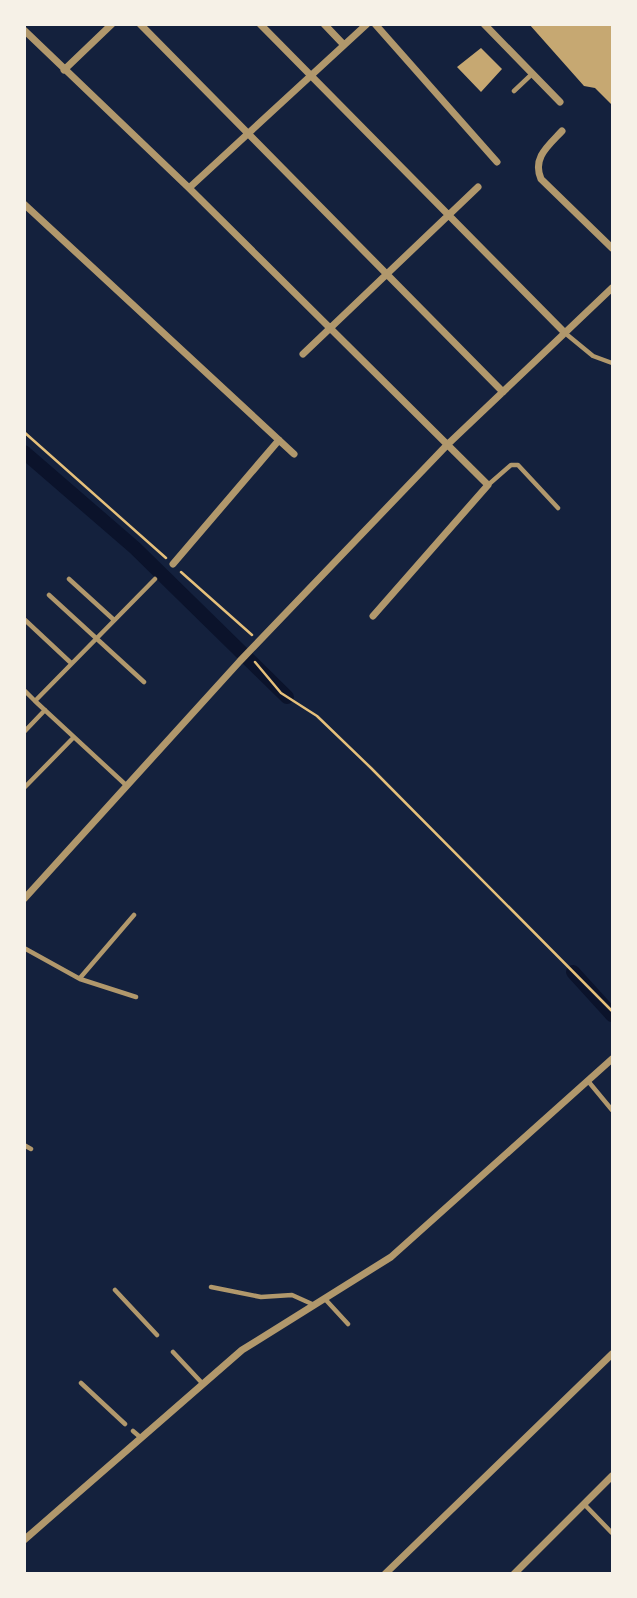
<svg xmlns="http://www.w3.org/2000/svg" width="637" height="1598" font-family="Overpass,sans-serif">
	<style>
		.lines { fill: none; stroke-linecap: round; stroke-linejoin: round }
		.canal { stroke: #0b132b; stroke-width: 14 }
		.building { fill: #c6a872 }
		.path { stroke: #e5c07b; stroke-width: 2.5 }
		.service { stroke: #b1986c; stroke-width: 4.5 }
		.minor { stroke: #b1986c; stroke-width: 7 }
	</style>
	<rect width="100%" height="100%" fill="#14213d"/>
	<g class="lines">
		<path class="canal" d="M24 452 135 548 287 697
			M573 972 612 1015"/>
	</g>
	<path class="building" d="M529 24H612V105L595 88 584 86Z
		M481 48 502 69 481 92 457 67Z"/>
	<g class="lines">
		<path class="path" d="M24 432 166 558
			M181 572 252 635
			M255 662 281 693 317 716 371 768 612 1011"/>
		<path class="service" d="M514 91 532 74
			M565 333 593 356 612 363
			M488 485 511 465H518L558 508
			M69 579 114 620
			M49 595 144 682
			M25 620 71 663
			M24 690 35 701
			M24 732 45 710
			M127 786 35 701 155 579
			M24 788 74 737
			M24 948 80 979 136 997
			M80 978 134 915
			M588 1081 612 1110
			M24 1145 31 1149
			M211 1287 261 1297 292 1295 312 1304
			M115 1290 157 1335
			M325 1299 348 1324
			M173 1352 202 1383
			M81 1383 125 1424
			M133 1431 140 1437
			M584 1504 612 1533"/>
		<path class="minor" d="M140 24 503 392
			M260 24 565 333
			M324 24 344 45
			M375 24 497 162
			M484 24 560 102
			M24 30 189 188 488 485 373 616
			M64 70 112 24
			M562 131C548 146 532 158 541 179L612 248
			M189 188 367 24
			M24 204 294 454
			M303 354 478 187
			M173 564 279 440
			M24 899 240 661 447 445 612 288
			M24 1540 242 1350 391 1257 612 1059
			M385 1574 612 1354
			M514 1574 612 1476"/>
	</g>
	<rect width="637" height="1598" fill="none" stroke="#f6f1e7" stroke-width="52"/>
</svg>
